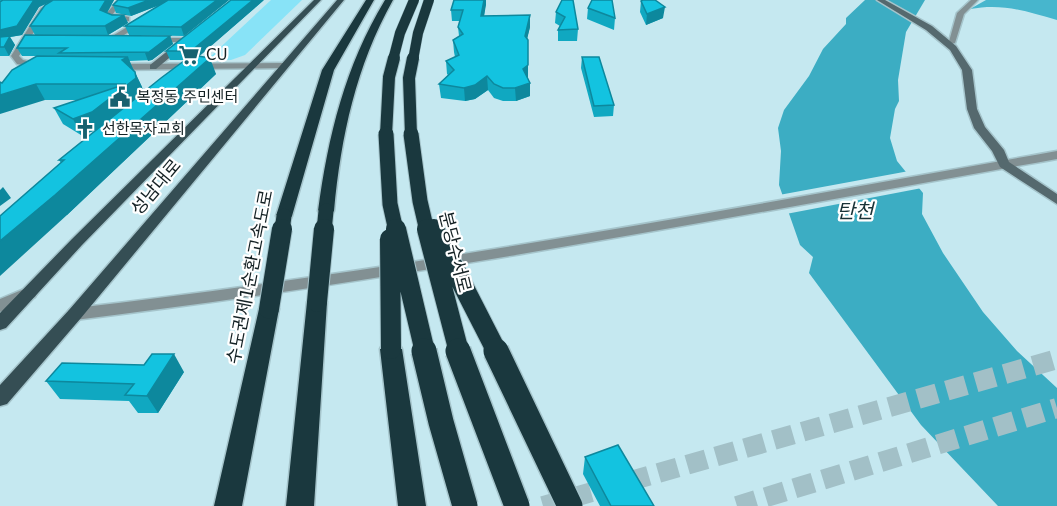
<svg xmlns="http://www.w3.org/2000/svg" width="1057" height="506" font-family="'DejaVu Sans','Noto Sans KR',sans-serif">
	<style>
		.green { fill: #88e3f7 }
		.forest { fill: #47b6cd }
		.water { fill: #3cadc3 }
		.pier { fill: #c5e8f0 }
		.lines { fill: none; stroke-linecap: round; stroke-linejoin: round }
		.primary-tunnel { stroke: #a2c0c7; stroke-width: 20; stroke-dasharray: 20 10; stroke-linecap: butt }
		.street-casing { stroke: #a5c4cb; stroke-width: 3 }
		.secondary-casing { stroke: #a5c4cb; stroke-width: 3 }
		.primary-casing { stroke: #a5c4cb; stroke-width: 3 }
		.highway-casing { stroke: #a5c4cb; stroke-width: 3 }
		.street { fill: #829093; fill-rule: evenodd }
		.secondary { fill: #55696e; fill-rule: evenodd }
		.primary { fill: #354e54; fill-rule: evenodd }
		.highway { fill: #1a383e; fill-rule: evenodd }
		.highway-bridge-far4-casing { stroke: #a5c4cb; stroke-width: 11; stroke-linecap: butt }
		.highway-bridge-far3-casing { stroke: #a5c4cb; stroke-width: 14; stroke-linecap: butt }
		.highway-bridge-far2-casing { stroke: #a5c4cb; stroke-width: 17; stroke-linecap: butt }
		.highway-bridge-far1-casing { stroke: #a5c4cb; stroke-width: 22; stroke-linecap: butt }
		.highway-bridge-casing { stroke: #a5c4cb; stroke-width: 28; stroke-linecap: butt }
		.highway-bridge-far4 { stroke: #1a383e; stroke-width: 10 }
		.highway-bridge-far3 { stroke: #1a383e; stroke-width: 12 }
		.highway-bridge-far2 { stroke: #1a383e; stroke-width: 15 }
		.highway-bridge-far1 { stroke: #1a383e; stroke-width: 20 }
		.highway-bridge { stroke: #1a383e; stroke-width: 25 }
		.wall { fill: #10a8c1 }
		.shaded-wall { fill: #0d889d }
		.building { fill: #13c3e0; stroke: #0d889d; stroke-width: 1.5 }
		.labels { text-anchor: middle; stroke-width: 4.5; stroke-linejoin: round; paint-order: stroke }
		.far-poi-label { font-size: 15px; fill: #142124; stroke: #fff; text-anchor: start }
		.street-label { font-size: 18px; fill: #142124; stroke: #fff }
		.water-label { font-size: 20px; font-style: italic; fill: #193237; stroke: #fff }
	</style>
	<rect width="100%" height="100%" fill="#c5e8f0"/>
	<path class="green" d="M271 0H302L245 55 231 60H213L211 56Z"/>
	<path class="forest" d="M986 0H1057V20C1025 11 1003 3 970 9Z"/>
	<path class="water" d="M865 0H925L906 32 898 80 899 101 895 109 890 138 897 161 923 193 922 214 943 253 983 312 1017 351 1057 388V506H998L921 425 809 273 813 257 800 245 779 185 781 151 778 128 784 110 809 76 823 49 846 24V18Z"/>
	<path class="pier" d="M909 171 922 188 786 214 779 195Z"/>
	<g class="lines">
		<path class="primary-tunnel" d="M543 506 1057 359
			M737 506 1057 408"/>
		<g class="street-casing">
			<path id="street" d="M59 0H68L47 11 19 56 23 60 50 66 45 69 17 64 11 56 41 8Z
				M118 0H126L120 4 113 14 129 17V21H116L105 15Z
				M171 0H179L113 42 106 40Z
				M971 0H978L964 14 955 43 948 45 957 13Z
				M148 38H187L191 40 187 42H151L147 40Z
				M284 63 287 64V68L111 70 106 67 111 64Z
				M1057 151V159C730 217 405 280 75 320L69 318 67 314 69 310 75 308C405 270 730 209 1057 151Z
				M29 287 35 289 37 293 35 297 0 312V299Z"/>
		</g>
		<g class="secondary-casing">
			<path id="secondary" d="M877 0H885L932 26 956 46 972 70 977 109 985 127 1004 150 1009 162 1057 194V204L1000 167 992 151 974 128 967 109 962 70 950 50 926 30Z
				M180 41 187 43 156 69H150V65Z"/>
		</g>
		<g class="primary-casing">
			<path id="primary" d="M314 0H321L82 245 6 328 0 330V313L72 239Z
				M337 0H344L81 318 7 404 0 406V385L69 310Z"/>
		</g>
		<g class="highway-casing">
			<path id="highway" d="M366 0H374L334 70 292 216 290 220H278L276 216 322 70Z
				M385 0H393C356 66 341 136 334 211L332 214H320L318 211C328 136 345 66 385 0Z
				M317 295 324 297 327 302 314 506H286L307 302 310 297Z
				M269 302 276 304 279 309 242 506H214L259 309 262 304Z
				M391 341 399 343 402 349 426 506H398L380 349 383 343Z"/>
		</g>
		<use href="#street" class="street"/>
		<use href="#secondary" class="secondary"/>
		<use href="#primary" class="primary"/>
		<use href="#highway" class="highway"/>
		<g class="highway-bridge-far4-casing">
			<path id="highway-bridge-far4" d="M393 60 400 33 414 0
				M413 60 418 33 429 0"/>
		</g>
		<g class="highway-bridge-far3-casing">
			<path id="highway-bridge-far3" d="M386 135 389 77 394 58
				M411 135 409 78 413 58"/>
		</g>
		<g class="highway-bridge-far2-casing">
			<path id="highway-bridge-far2" d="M386 134 390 204 396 231
				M411 134 420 201 427 231
				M282 231 284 216
				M324 231 326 211"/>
		</g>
		<g class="highway-bridge-far1-casing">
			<path id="highway-bridge-far1" d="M396 229 425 352
				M427 229 459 352
				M434 229 497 352
				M390 239 391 349
				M317 302 324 229
				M269 309 282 229"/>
		</g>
		<g class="highway-bridge-casing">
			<path id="highway-bridge" d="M424 351 441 422 465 506
				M458 351 517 506
				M496 351 570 506"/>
		</g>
		<use href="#highway-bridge-far4" class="highway-bridge-far4"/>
		<use href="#highway-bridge-far3" class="highway-bridge-far3"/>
		<use href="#highway-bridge-far2" class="highway-bridge-far2"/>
		<use href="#highway-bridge-far1" class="highway-bridge-far1"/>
		<use href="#highway-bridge" class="highway-bridge"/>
	</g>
	<path class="wall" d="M0 0H114L107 13 112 15H124L128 23 108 35H35L30 26 50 2 39 7 22 35 10 37 15 45 9 56H0Z
		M229 0 184 36 129 35 125 26 159 5 131 16 116 13 113 5Z
		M264 0 199 56 216 74 67 215 61 163 59 160 96 130 81 135 63 124 54 108 78 100H45L2 83 60 56H22L17 48 170 36 173 44 152 60 129 61 142 87 143 92 185 60H170L166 51Z
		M454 0H486L484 16 530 15V27L527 38 528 77V78L530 96 516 101H503L494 98 488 90 475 99 465 101 441 98 439 84 448 75 447 74 446 61 455 57 454 52 453 40 459 36 458 27 460 21H452L451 10Z
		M562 0 578 29 577 41H558V30L560 26 555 23 556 12Z
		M641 1 663 18 646 25 640 12Z
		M588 8 615 18 614 30 587 19Z
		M582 57 614 105 613 116 594 117 581 68Z
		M184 372 158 413H138L129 401 60 399 46 381Z
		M585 457 654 506H600L583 474Z"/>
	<path class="shaded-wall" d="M34 0H54L39 7 22 35 10 37 15 45 9 56 0 39V30Z
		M106 0H114L104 18 100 10Z
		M149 0H173L131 16 128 8Z
		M217 0H229L184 36 181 27Z
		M253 0H264L195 60 191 51Z
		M484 0H486V5L482 27 481 16Z
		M665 7 663 18 646 25 647 14Z
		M124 15 128 23 108 35 105 26Z
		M530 15V27L525 48V36Z
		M170 36 173 44 152 60 148 61 145 53Z
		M128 57 134 71 122 60Z
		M210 58 216 74 67 215 0 276V241Z
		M528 65V77L523 82V69Z
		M135 72 142 87 143 94 100 129 81 135 73 119 136 78Z
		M487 76 488 90 475 99 465 101 464 88Z
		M530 83V96L516 101 515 88Z
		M36 84 45 100 0 114V95Z
		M3 187 11 198 0 206V190Z
		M174 354 184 372 158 413 147 396Z"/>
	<path class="building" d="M3 0H34L17 26 0 30V2Z
		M53 0H106L100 10 112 15H124L105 26H30L45 5Z
		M118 0H149L128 8 113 5Z
		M168 0H217L181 27 125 26Z
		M231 0H253L191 51H166Z
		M454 0H484L481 16 530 15 525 36 528 40V65L523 69 530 83 515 88H503L494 84 487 76 475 85 464 88 439 84 454 70 446 61 459 55 453 40 463 34 458 27 463 10H451Z
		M562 0H573L578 29 558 30 565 17 556 12Z
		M592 0H612L615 18 588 8Z
		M643 0H655L665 7 647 14 641 1Z
		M25 35 170 36 149 52 59 53 67 48H17Z
		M10 36 4 47H0V37Z
		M192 55 210 58 55 195 0 241V216L64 160H59L161 78Z
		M37 56 128 57 122 60 135 72 136 78 92 112 73 119 54 108 126 84H36L0 95V82L2 83 12 70Z
		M582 57H599L614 105 594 106Z
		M152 354H174L147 396 125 395 134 384 46 381 62 363 144 365Z
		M618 445 654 506H611L585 457Z"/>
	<defs>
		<g id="supermarket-bare" transform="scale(1.62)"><path d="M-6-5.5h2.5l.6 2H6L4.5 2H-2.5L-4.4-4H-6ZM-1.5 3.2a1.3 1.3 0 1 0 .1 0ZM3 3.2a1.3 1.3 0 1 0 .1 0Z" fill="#17616f" stroke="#fff" stroke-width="2.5" paint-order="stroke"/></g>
		<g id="civic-bare" transform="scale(1.62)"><path d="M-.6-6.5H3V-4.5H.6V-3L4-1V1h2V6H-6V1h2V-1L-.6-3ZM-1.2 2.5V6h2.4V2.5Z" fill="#17616f" stroke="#fff" stroke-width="2.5" paint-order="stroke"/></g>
		<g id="church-bare" transform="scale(1.62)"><path d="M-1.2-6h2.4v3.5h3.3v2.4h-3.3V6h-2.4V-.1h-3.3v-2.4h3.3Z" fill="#17616f" stroke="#fff" stroke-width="2.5" paint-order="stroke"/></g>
	</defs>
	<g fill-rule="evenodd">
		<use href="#supermarket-bare" x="189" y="55"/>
		<use href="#civic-bare" x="120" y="97"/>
		<use href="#church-bare" x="85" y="129"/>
	</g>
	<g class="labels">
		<g class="far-poi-label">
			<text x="206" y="60">CU</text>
			<text x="137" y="102">복정동 주민센터</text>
			<text x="102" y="134">선한목자교회</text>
		</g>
		<g class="street-label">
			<text transform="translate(156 187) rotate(-50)" y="6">성남대로</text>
			<text transform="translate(455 252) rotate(76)" y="6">분당수서로</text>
			<text transform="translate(250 277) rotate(-79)" y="6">수도권제1순환고속도로</text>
		</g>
		<g class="water-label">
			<text x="855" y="218">탄천</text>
		</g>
	</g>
</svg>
